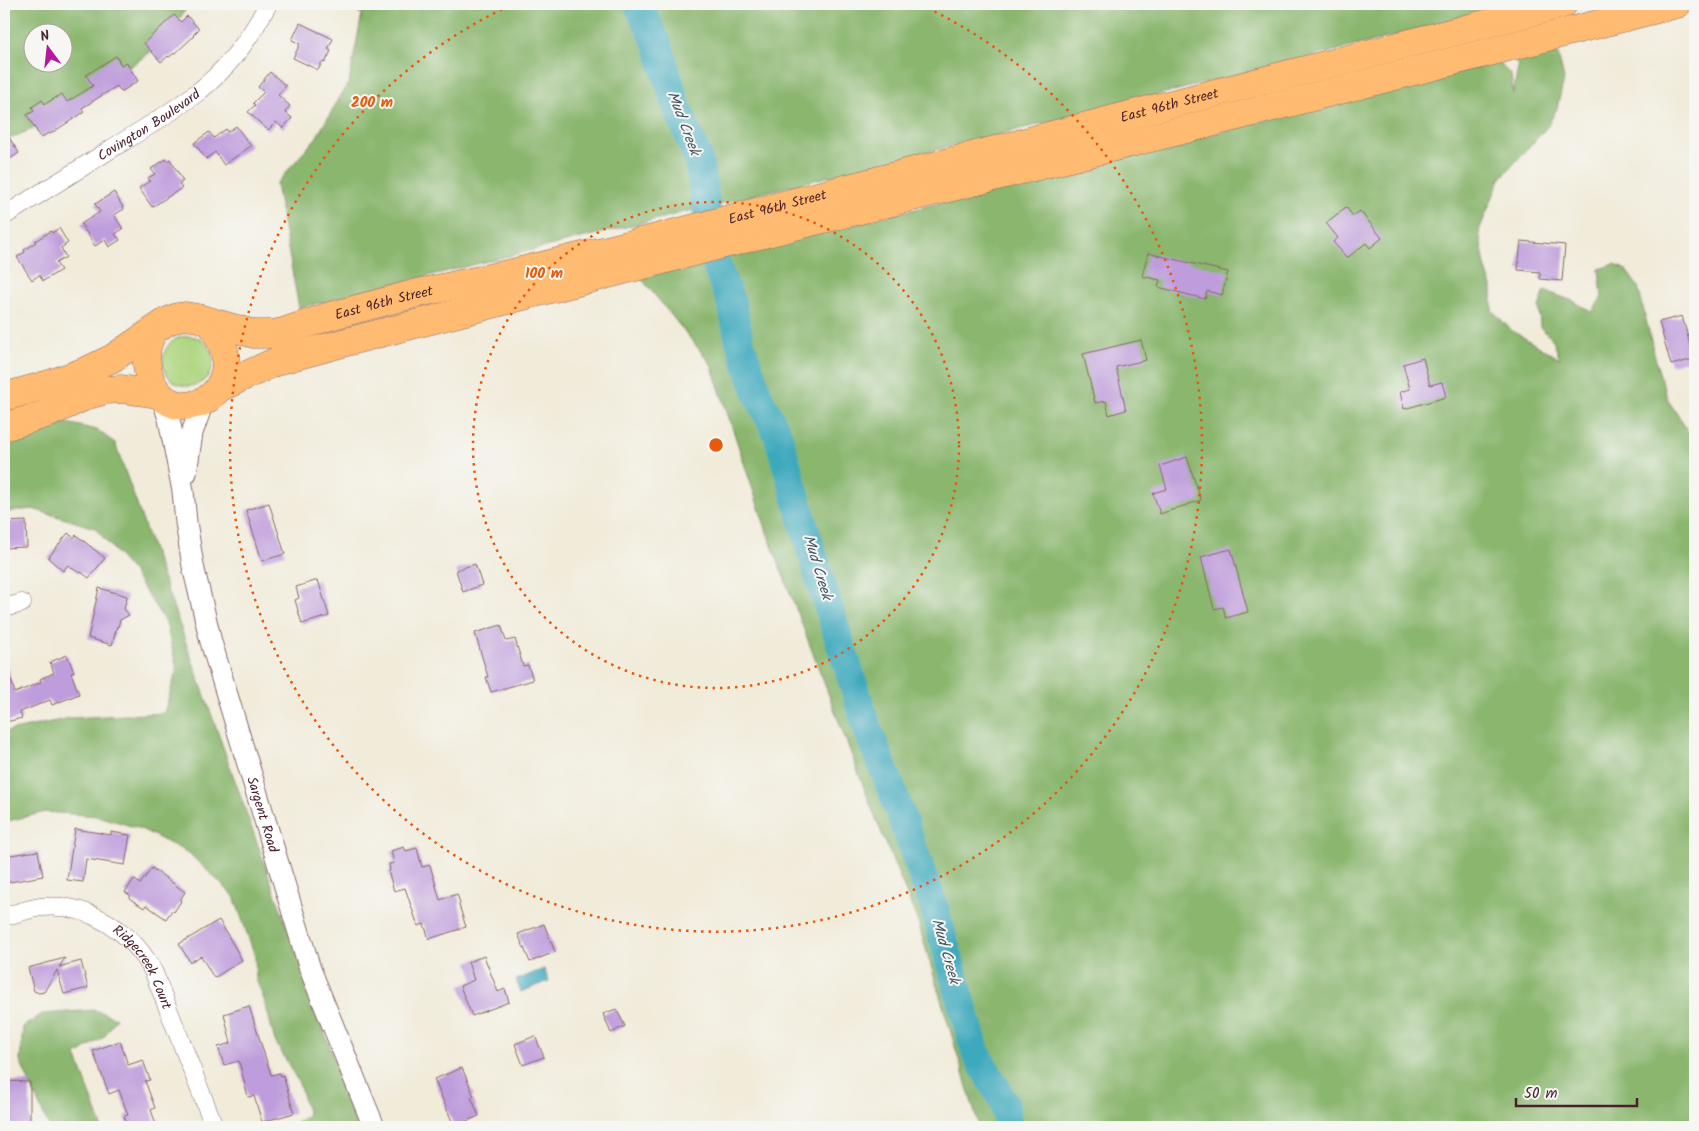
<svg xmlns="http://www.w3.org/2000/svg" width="1699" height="1131" font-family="Kalam,sans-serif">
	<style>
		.green { fill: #add57f; stroke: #7c7a55 }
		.forest { fill: #8ab66e; stroke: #6a6a4c; fill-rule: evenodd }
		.water { fill: #3da9bd; stroke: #446474 }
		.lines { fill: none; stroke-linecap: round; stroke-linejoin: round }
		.river { stroke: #3da9bd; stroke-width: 29 }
		.building { fill: #bf9ddc }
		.minor-casing { stroke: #846668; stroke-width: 19 }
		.tertiary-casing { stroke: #846668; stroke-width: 23 }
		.primary-casing { stroke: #846668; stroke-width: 29 }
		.minor { stroke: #fff; stroke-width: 18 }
		.tertiary { stroke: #fff; stroke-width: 21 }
		.primary { stroke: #ffbb71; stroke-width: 28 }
		.ring { fill: none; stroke: #e8590c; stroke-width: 2.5; stroke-dasharray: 2.5 5 }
		.labels { text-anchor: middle; stroke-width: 4; stroke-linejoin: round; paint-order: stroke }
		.street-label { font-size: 14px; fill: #4a1f2b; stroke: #f6f6f2 }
		.water-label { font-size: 15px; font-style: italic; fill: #455665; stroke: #f6f6f2 }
		.centre { fill: #e8590c; stroke: #f6f6f2; stroke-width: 2.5 }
		.ring-label { font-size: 15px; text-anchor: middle; font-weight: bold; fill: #e8590c; stroke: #f6f6f2; stroke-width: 4; stroke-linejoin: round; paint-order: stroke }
	</style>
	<rect width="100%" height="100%" fill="#f6f6f2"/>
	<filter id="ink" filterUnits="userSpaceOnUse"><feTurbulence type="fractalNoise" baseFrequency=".02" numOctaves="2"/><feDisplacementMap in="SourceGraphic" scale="10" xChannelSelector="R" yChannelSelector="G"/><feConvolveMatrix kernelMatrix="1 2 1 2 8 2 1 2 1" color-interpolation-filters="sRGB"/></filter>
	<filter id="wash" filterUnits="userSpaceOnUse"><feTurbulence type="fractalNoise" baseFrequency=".0096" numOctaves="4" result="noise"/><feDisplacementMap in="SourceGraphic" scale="20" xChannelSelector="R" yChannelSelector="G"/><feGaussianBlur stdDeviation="1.12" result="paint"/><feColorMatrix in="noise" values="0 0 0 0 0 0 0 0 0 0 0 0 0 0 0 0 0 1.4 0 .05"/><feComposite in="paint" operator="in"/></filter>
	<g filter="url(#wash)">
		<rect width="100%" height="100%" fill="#f1ebda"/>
		<path class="green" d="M163 361a25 25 0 1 1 50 0a25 25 0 1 1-50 0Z"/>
		<path class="forest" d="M4 4H189L165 42 105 84 58 118 4 141ZM32 32H62V62H32Z
			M345 4H1152L1157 7 1158 4H1524L299 308 276 184 316 138 349 82 362 14Z
			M1533 54H1558L1564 79 1557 108 1547 127 1500 179 1479 231 1485 266 1492 287V310L1511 330 1560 359 1553 340 1540 327 1539 307 1545 291 1573 301 1592 312 1602 297 1599 269 1615 264 1626 270 1638 287 1658 369 1668 400 1689 433 1695 449V1127H979L918 922 874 814 768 535 711 364 641 278 1498 62 1511 75 1513 94 1518 68 1516 60Z
			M63 422 97 430 115 443 358 1127H290L308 1115 299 1083 275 1041 265 1002 256 979 255 956 234 896 189 853 141 829 98 816 45 812 4 822V732L70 718 164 713 177 669 166 623 132 571 95 528 33 509 4 512V438Z
			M95 1010 116 1018 104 1037 76 1055 102 1127H49L20 1061 23 1027 42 1014Z"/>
		<path class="water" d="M544 969 549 981 521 992 516 980Z"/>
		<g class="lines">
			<path class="river" d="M638 4 658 45 675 102 698 158 716 264 732 305 740 343 759 397 778 435 819 577 868 730 890 785 934 907 976 1053 1005 1104 1008 1127"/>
		</g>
		<g id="blocks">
			<path class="building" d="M174 15 181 22 187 16 199 29 193 35 194 36 180 49 169 57 168 56 161 62 144 43Z
				M300 23 333 39 328 49 331 51 325 63 322 62 318 70 293 58 300 44 292 40Z
				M116 56 121 65 126 62 138 81 121 92 117 86 82 108 84 112 50 134 48 133 41 138 27 115 34 111 32 107 42 100 45 104 62 94 67 102 93 86 86 75Z
				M270 72 286 86 278 95 290 106 285 112 292 118 283 128 276 122 268 130 248 112 255 105 253 103 264 92 258 87Z
				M236 126 251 146 224 165 215 152 206 159 194 143 209 132 214 138 226 129 228 132Z
				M4 130 19 153 4 163Z
				M166 159 167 161 170 159 183 181 179 184 182 188 152 207 139 188 150 181 148 178 155 174 151 169Z
				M114 192 124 209 114 215 123 229 115 234 120 240 109 247 105 240 95 246 81 224 100 212 95 204Z
				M1346 207 1353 216 1360 211 1382 238 1370 248 1366 243 1347 258 1333 242 1338 238 1326 223Z
				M59 228 68 243 61 248 66 257 56 263 61 270 43 281 39 275 32 280 17 257 25 252 24 250 36 242 35 241 51 231 52 233Z
				M1521 241 1565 245 1562 281 1540 279V272L1518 270Z
				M1148 253 1228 272 1222 295 1207 291 1205 299 1158 287 1160 280 1142 276Z
				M1682 316 1694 359 1671 365 1659 322Z
				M1141 340 1146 360 1116 367 1126 410 1109 415 1106 401 1095 403 1083 354Z
				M1423 358 1430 385 1442 382 1446 397 1404 409 1400 392 1410 389 1403 364Z
				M1187 457 1201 500 1160 514 1153 493 1167 489 1160 466Z
				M269 503 285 554 262 561 246 510Z
				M26 521 27 547 4 548V522Z
				M68 533 74 538 76 535 105 558 89 578 81 572 79 573 68 565 63 571 48 558Z
				M1231 549 1248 612 1226 618 1223 607 1214 609 1201 557Z
				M475 564 482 585 463 592 456 570Z
				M318 580 329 616 302 624 295 600 299 598 296 587Z
				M99 588 127 596 124 609 129 615 120 620 118 627 117 626 112 645 88 638Z
				M501 625 506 641 515 639 523 666 528 665 533 680 491 692 486 677H488L475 633Z
				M67 655 74 672 71 673 79 694 52 705 50 700 20 712 22 718 6 722 4 715V668L7 667 15 693 41 682 40 679 54 673 50 662Z
				M75 829 111 835V832L130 835 125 865 86 859 83 882 67 880Z
				M404 847 406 851 417 848 422 867 430 865 440 900 457 894 460 903 459 905 466 927 429 939 424 924 418 926 405 888 394 891 388 871H390L389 864 394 863 391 851Z
				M38 851 43 876 4 883V856Z
				M152 868 185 892 180 900 181 901 174 912 172 910 166 919 146 905 144 908 129 898 131 896 125 892 134 879 140 884Z
				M219 920 242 960 214 978 201 956 190 962 179 944Z
				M544 924 555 952 530 962 518 934Z
				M484 956 498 992 505 989 509 1002 472 1016 460 986 474 980 468 962Z
				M65 958 59 967 81 961 88 988 64 994 57 970 44 992 39 993 34 991 28 968Z
				M249 1006 271 1075 280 1073 281 1076 283 1075 294 1113 262 1122 254 1096 248 1097 239 1061 224 1065 218 1047 231 1043 224 1014Z
				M616 1009 625 1026 611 1033 603 1014Z
				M535 1036 544 1057 523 1065 515 1044Z
				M120 1041 128 1065 143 1060 150 1080 145 1081 155 1108 151 1110 157 1127H128L124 1116 128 1115 119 1090 109 1094 93 1051Z
				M462 1068 474 1096 471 1097 479 1116 454 1126 434 1079Z
				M4 1081 30 1082V1127H4Z"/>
		</g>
	</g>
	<g filter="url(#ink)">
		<use href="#blocks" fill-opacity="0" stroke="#846668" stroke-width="1"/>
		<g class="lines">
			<g class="minor-casing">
				<g id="minor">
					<path id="s1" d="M4 216C39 194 75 172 111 149 139 132 168 115 194 95 226 71 250 39 268 4"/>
					<path d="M4 608 22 603"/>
					<path id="s2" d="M4 917C16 913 28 909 41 907 87 902 134 932 154 973L211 1118"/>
				</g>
			</g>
			<g class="tertiary-casing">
				<g id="tertiary">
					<path id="s3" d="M163 399 169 419 183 491 186 522 193 566 211 642 310 969 374 1127"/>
					<path d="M186 473 192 433 203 402"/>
				</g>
			</g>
			<g class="primary-casing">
				<g id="primary">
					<path d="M154 331C145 345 145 355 148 371 160 428 234 409 225 354 223 343 216 332 211 322"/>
					<path d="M219 388 277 361 350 341 771 232 1171 133 1677 4"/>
					<path id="s4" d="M4 397 53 383 86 371 113 358 166 322 178 317 185 316 198 318 254 334H274L283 332 330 316 414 294 508 274 652 239 1168 105 1563 4"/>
					<path d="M4 427 49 413 88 395 106 390 122 389 158 394"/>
				</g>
			</g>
			<use href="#minor" class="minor"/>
			<use href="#tertiary" class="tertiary"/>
			<use href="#primary" class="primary"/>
		</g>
	</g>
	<g class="ring">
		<circle cx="716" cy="445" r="243"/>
		<path d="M921 5A486 486 0 1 1 511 5"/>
	</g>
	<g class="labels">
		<g class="street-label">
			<text dy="5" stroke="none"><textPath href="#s4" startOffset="1216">East 96th Street</textPath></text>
			<text dy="5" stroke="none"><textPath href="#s1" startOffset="171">Covington Boulevard</textPath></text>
			<text dy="5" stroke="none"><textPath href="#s4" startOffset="811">East 96th Street</textPath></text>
			<text dy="5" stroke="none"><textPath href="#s4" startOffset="406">East 96th Street</textPath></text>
			<text dy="5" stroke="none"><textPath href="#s3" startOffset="428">Sargent Road</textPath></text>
			<text dy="5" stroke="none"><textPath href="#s2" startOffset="166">Ridgecreek Court</textPath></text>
		</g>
		<g class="water-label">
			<text transform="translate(684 123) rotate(69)" y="5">Mud Creek</text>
			<text transform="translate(818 567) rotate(73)" y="5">Mud Creek</text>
			<text transform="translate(946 951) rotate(74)" y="5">Mud Creek</text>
		</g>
	</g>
	<circle cx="716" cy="445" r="8" class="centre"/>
	<g class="ring-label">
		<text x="372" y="107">200 m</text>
		<text x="544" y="278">100 m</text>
	</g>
	<rect width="1699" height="1131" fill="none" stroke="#f6f6f2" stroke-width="20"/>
	<g transform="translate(48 48) rotate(345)"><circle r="24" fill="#f6f6f2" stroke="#b1a0a2"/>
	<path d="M0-4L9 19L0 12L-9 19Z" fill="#b5179e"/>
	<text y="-8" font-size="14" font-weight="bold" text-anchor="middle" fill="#4a1f2b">N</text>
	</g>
	<path d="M1516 1098v8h121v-8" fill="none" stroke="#4a1f2b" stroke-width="2.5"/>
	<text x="1524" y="1098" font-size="15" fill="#4a1f2b" stroke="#f6f6f2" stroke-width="4" paint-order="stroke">50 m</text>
</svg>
